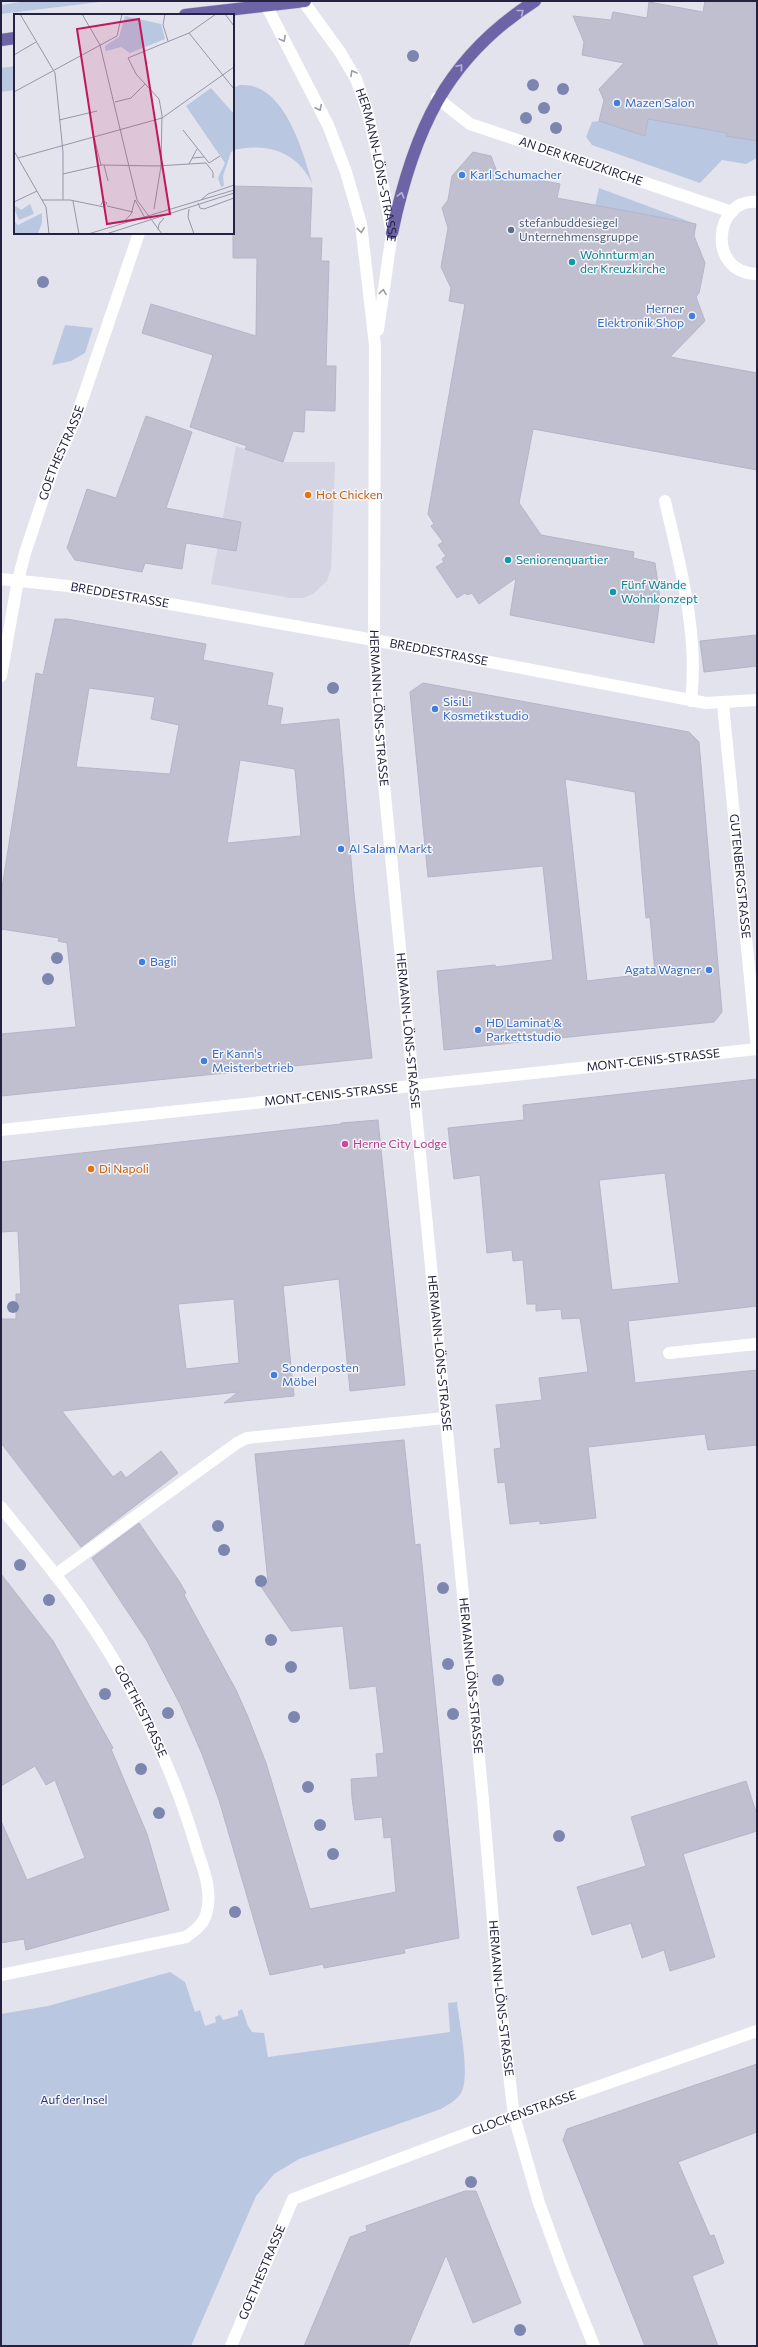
<svg xmlns="http://www.w3.org/2000/svg" width="758" height="2347" font-family="Commissioner,sans-serif">
	<style>
		.built { fill: #d4d4e2 }
		.green { fill: #bac7e1 }
		.building { fill: #bfbfcf; stroke: #b4b5c8; fill-rule: evenodd }
		.lines { fill: none; stroke-linecap: round; stroke-linejoin: round }
		.major-casing { stroke: #c2c1ca; stroke-width: 13 }
		.minor { stroke: #fff; stroke-width: 12 }
		.major { stroke: #6d63a7; stroke-width: 12 }
		.tree { fill: #7c86af }
		.oneway { stroke: #b7b3d5 }
		.oneway2 { stroke: #9d9baa }
		.shop-dot { fill: #3f7fe0; stroke: #f4f4fa; stroke-width: 1.5 }
		.service-dot { fill: #5c6f8a; stroke: #f4f4fa; stroke-width: 1.5 }
		.culture-dot { fill: #0f9aa8; stroke: #f4f4fa; stroke-width: 1.5 }
		.food-dot { fill: #e8710a; stroke: #f4f4fa; stroke-width: 1.5 }
		.hotel-dot { fill: #d1479c; stroke: #f4f4fa; stroke-width: 1.5 }
		.labels { text-anchor: middle; stroke-width: 3; stroke-linejoin: round; paint-order: stroke }
		.shop-label { font-size: 12px; fill: #366cbe; stroke: #f4f4fa; text-anchor: start }
		.street-label { font-size: 12px; fill: #252141; stroke: #f4f4fa }
		.service-label { font-size: 12px; fill: #4e5e75; stroke: #f4f4fa; text-anchor: start }
		.culture-label { font-size: 12px; fill: #0d838f; stroke: #f4f4fa; text-anchor: start }
		.food-label { font-size: 12px; fill: #c56008; stroke: #f4f4fa; text-anchor: start }
		.hotel-label { font-size: 12px; fill: #b23c85; stroke: #f4f4fa; text-anchor: start }
		.park-label { font-size: 12px; fill: #27397b; stroke: #f4f4fa }
		.inset-road { fill: none; stroke: #9795a9; stroke-width: 1 }
		.view { fill: #c2185b; fill-opacity: 0.15; stroke: #c2185b; stroke-width: 2 }
		.inset-edge { fill: none; stroke: #252141; stroke-width: 2 }
	</style>
	<rect width="100%" height="100%" fill="#e3e3ee"/>
	<path class="built" d="M236 446 283 462H335L331 569 327 581 313 594 303 598H290L211 584Z"/>
	<path class="green" d="M27 1H108L1 14V5Z
		M15 66V90L1 92V68Z
		M240 85C285 82 303 153 313 185 298 152 268 142 233 150V88Z
		M648 119 727 133 726 136 757 141V158L746 164 722 160 700 183 592 145 586 137 592 122 599 121 645 136Z
		M599 188 696 224 595 206Z
		M65 325 93 328 85 353 71 361 52 365Z
		M170 1972 185 1982 195 2012 200 2010 205 2026 216 2022 215 2017 220 2015 223 2020 238 2016V2011L242 2009 248 2026 252 2032 264 2033 268 2057 450 2032 448 2003 457 2002C459 2022 470 2073 462 2091 458 2100 449 2104 441 2109L299 2159 274 2174 256 2196 191 2346H1V2014L48 2006Z"/>
	<path class="building" d="M705 1H757V141L726 136 727 133 648 119 645 136 599 121 604 100 599 89 624 63 582 55 584 42 573 16 611 20 613 12 647 18 649 2 703 12Z
		M473 152 491 156 497 172 560 184 557 198 696 224 694 236 705 263 699 293 696 297 705 321 670 357 757 373V470L533 429 519 503 541 535 634 552 633 558 655 563 660 599 654 643 510 615 516 578 479 604 472 593 467 595 465 593 457 598 436 567 444 562 442 559 446 556 438 545 443 542 431 526 434 524 428 514 465 304 449 301 451 288 441 267 448 228 442 208 448 200 452 176Z
		M233 186 312 188 310 238H322L321 261H329L326 366H336L335 411 305 410 304 432 293 431 283 462 245 449 247 446 190 427 213 355 142 333 151 304 256 336 257 258H233Z
		M146 416 192 432 166 508 241 522 236 551 186 543 182 569 145 563 142 572 75 560 67 548 87 489 116 498Z
		M55 619H67L206 644 203 660 273 673 267 705 283 708 280 725 339 719 354 894 372 1058 1 1096V1034L76 1027 67 943 58 941 59 938 1 929V894L36 673 43 675ZM89 688 155 697 151 719 179 725 170 774 76 767ZM240 760 295 769 301 836 227 843Z
		M757 635V666L704 672 700 641Z
		M423 683 689 732 699 742 722 1012 714 1022 444 1050 437 971 495 965 496 967 553 960 543 866 428 877 410 692ZM565 779 635 792 646 918 650 917 655 973 587 981Z
		M757 1079V1306L628 1321 635 1383 757 1370V1445L708 1450 705 1434 588 1447 596 1518 540 1524V1521L510 1524 505 1482 498 1483 494 1449 501 1448 496 1405 542 1400 539 1378 588 1372 580 1318 562 1319 561 1309 536 1311V1304H527L523 1260 513 1261 512 1250 487 1253 480 1175 454 1179 448 1128 524 1120 523 1105ZM665 1173 679 1283 612 1290 599 1180Z
		M378 1120 405 1385 350 1391 339 1279 283 1286 294 1396 224 1403 238 1392 62 1411 113 1477 121 1471 126 1478 161 1451 178 1473 81 1547 1 1443V1319H16V1294H21L18 1231 1 1232V1162L341 1124V1123ZM234 1299 239 1363 186 1369 178 1304Z
		M404 1440 415 1545 420 1544 459 1938 404 1949 405 1953 324 1968 323 1964 270 1975 219 1800 202 1754 181 1706 147 1641 92 1558 139 1523 179 1581 186 1593 184 1595 236 1690 248 1717 266 1763 310 1909 396 1892 391 1837 384 1838 382 1817 355 1820 352 1798 351 1779 378 1777 376 1754 384 1753 376 1686 350 1689 343 1626 291 1631 260 1585 268 1582 255 1454Z
		M1 1574 53 1641 113 1748 111 1749 147 1834 169 1910 26 1950 24 1939 1 1943V1821L27 1880 85 1858 55 1780 46 1785 35 1766 1 1786Z
		M746 1781 757 1815V1831L683 1854 715 1957 670 1971 664 1950 642 1958 631 1923 592 1935 577 1887 646 1866 631 1817Z
		M757 2064V2132L678 2162 710 2236 714 2235 724 2263 692 2276 718 2346H645L563 2140 567 2129Z
		M465 2191H476L521 2303 473 2323 446 2255 408 2346H304L350 2237 367 2231 366 2226Z"/>
	<g class="lines">
		<g class="major-casing">
			<path id="major" d="M185 15 305 1
				M1 40 15 38
				M392 233C413 133 445 58 535 1"/>
		</g>
		<g class="minor">
			<path id="s1" d="M264 1 328 125 346 172 361 224 375 345 374 640 380 743 483 1800 498 1982 514 2116 539 2203 565 2274 594 2346"/>
			<path id="s2" d="M303 1 340 52 356 79 367 110 376 150 392 233 378 330"/>
			<path id="s3" d="M437 98 470 124 732 212"/>
			<path d="M757 202C714 198 706 273 757 274"/>
			<path d="M665 501C680 565 699 634 691 701"/>
			<path id="s4" d="M1 579 68 586 374 640 706 703 757 700"/>
			<path id="s5" d="M1 676 18 580 25 553 53 469 75 421 139 233"/>
			<path id="s6" d="M723 704 757 1049"/>
			<path id="s7" d="M1 1130 757 1049"/>
			<path d="M669 1353 757 1344"/>
			<path id="s8" d="M1 1507C27 1540 54 1571 78 1605 130 1678 172 1764 197 1850 204 1870 213 1893 206 1915 203 1925 194 1931 186 1937L1 1975"/>
			<path d="M55 1575 237 1443 247 1438 445 1418"/>
			<path id="s9" d="M231 2346 293 2199 514 2116 757 2031"/>
		</g>
		<use href="#major" class="major"/>
	</g>
	<g class="tree">
		<circle cx="413" cy="56" r="6"/>
		<circle cx="533" cy="85" r="6"/>
		<circle cx="563" cy="89" r="6"/>
		<circle cx="544" cy="108" r="6"/>
		<circle cx="526" cy="118" r="6"/>
		<circle cx="556" cy="128" r="6"/>
		<circle cx="43" cy="282" r="6"/>
		<circle cx="333" cy="688" r="6"/>
		<circle cx="57" cy="958" r="6"/>
		<circle cx="48" cy="979" r="6"/>
		<circle cx="13" cy="1307" r="6"/>
		<circle cx="218" cy="1526" r="6"/>
		<circle cx="224" cy="1550" r="6"/>
		<circle cx="20" cy="1565" r="6"/>
		<circle cx="261" cy="1581" r="6"/>
		<circle cx="443" cy="1588" r="6"/>
		<circle cx="49" cy="1600" r="6"/>
		<circle cx="271" cy="1640" r="6"/>
		<circle cx="448" cy="1664" r="6"/>
		<circle cx="291" cy="1667" r="6"/>
		<circle cx="498" cy="1680" r="6"/>
		<circle cx="105" cy="1694" r="6"/>
		<circle cx="168" cy="1713" r="6"/>
		<circle cx="453" cy="1714" r="6"/>
		<circle cx="294" cy="1717" r="6"/>
		<circle cx="141" cy="1769" r="6"/>
		<circle cx="308" cy="1787" r="6"/>
		<circle cx="159" cy="1813" r="6"/>
		<circle cx="320" cy="1825" r="6"/>
		<circle cx="559" cy="1836" r="6"/>
		<circle cx="333" cy="1854" r="6"/>
		<circle cx="235" cy="1912" r="6"/>
		<circle cx="471" cy="2182" r="6"/>
		<circle cx="520" cy="2330" r="6"/>
	</g>
	<defs><path id="oneway-chevron" d="M-2-3.5L2.5 0L-2 3.5" fill="none" stroke-width="1.6" stroke-linecap="round" stroke-linejoin="round"/></defs>
	<g class="oneway">
		<use href="#oneway-chevron" transform="translate(521 12) rotate(-38)"/>
		<use href="#oneway-chevron" transform="translate(460 67) rotate(-50)"/>
		<use href="#oneway-chevron" transform="translate(401 195) rotate(-75)"/>
	</g>
	<g class="oneway2">
		<use href="#oneway-chevron" transform="translate(283 39) rotate(62)"/>
		<use href="#oneway-chevron" transform="translate(353 73) rotate(-121)"/>
		<use href="#oneway-chevron" transform="translate(319 108) rotate(63)"/>
		<use href="#oneway-chevron" transform="translate(361 230) rotate(83)"/>
		<use href="#oneway-chevron" transform="translate(383 292) rotate(-81)"/>
	</g>
	<g class="shop-dot">
		<circle cx="617" cy="103" r="4"/>
		<circle cx="462" cy="175" r="4"/>
		<circle cx="692" cy="316" r="4"/>
		<circle cx="435" cy="709" r="4"/>
		<circle cx="341" cy="849" r="4"/>
		<circle cx="142" cy="962" r="4"/>
		<circle cx="709" cy="970" r="4"/>
		<circle cx="478" cy="1030" r="4"/>
		<circle cx="204" cy="1061" r="4"/>
		<circle cx="274" cy="1375" r="4"/>
	</g>
	<circle class="service-dot" cx="511" cy="230" r="4"/>
	<g class="culture-dot">
		<circle cx="572" cy="262" r="4"/>
		<circle cx="508" cy="560" r="4"/>
		<circle cx="613" cy="592" r="4"/>
	</g>
	<g class="food-dot">
		<circle cx="308" cy="495" r="4"/>
		<circle cx="91" cy="1169" r="4"/>
	</g>
	<circle class="hotel-dot" cx="345" cy="1144" r="4"/>
	<g class="labels">
		<g class="shop-label">
			<text x="625" y="107">Mazen Salon</text>
			<text x="470" y="179">Karl Schumacher</text>
			<text x="684" y="313" text-anchor="end">Herner<tspan x="684" dy="14">Elektronik Shop</tspan></text>
			<text x="443" y="706">SisiLi<tspan x="443" dy="14">Kosmetikstudio</tspan></text>
			<text x="349" y="853">Al Salam Markt</text>
			<text x="150" y="966">Bagli</text>
			<text x="701" y="974" text-anchor="end">Agata Wagner</text>
			<text x="486" y="1027">HD Laminat &amp;<tspan x="486" dy="14">Parkettstudio</tspan></text>
			<text x="212" y="1058">Er Kann's<tspan x="212" dy="14">Meisterbetrieb</tspan></text>
			<text x="282" y="1372">Sonderposten<tspan x="282" dy="14">Möbel</tspan></text>
		</g>
		<g class="street-label">
			<text dy="4" stroke="none"><textPath href="#s3" startOffset="159">AN DER KREUZKIRCHE</textPath></text>
			<text dy="4" stroke="none"><textPath href="#s2" startOffset="183">HERMANN-LÖNS-STRASSE</textPath></text>
			<text dy="4" stroke="none"><textPath href="#s5" startOffset="232">GOETHESTRASSE</textPath></text>
			<text dy="4" stroke="none"><textPath href="#s4" startOffset="120">BREDDESTRASSE</textPath></text>
			<text dy="4" stroke="none"><textPath href="#s4" startOffset="444">BREDDESTRASSE</textPath></text>
			<text dy="4" stroke="none"><textPath href="#s1" startOffset="729">HERMANN-LÖNS-STRASSE</textPath></text>
			<text dy="4" stroke="none"><textPath href="#s6" startOffset="173">GUTENBERGSTRASSE</textPath></text>
			<text dy="4" stroke="none"><textPath href="#s1" startOffset="1053">HERMANN-LÖNS-STRASSE</textPath></text>
			<text dy="4" stroke="none"><textPath href="#s7" startOffset="656">MONT-CENIS-STRASSE</textPath></text>
			<text dy="4" stroke="none"><textPath href="#s7" startOffset="332">MONT-CENIS-STRASSE</textPath></text>
			<text dy="4" stroke="none"><textPath href="#s1" startOffset="1377">HERMANN-LÖNS-STRASSE</textPath></text>
			<text dy="4" stroke="none"><textPath href="#s1" startOffset="1701">HERMANN-LÖNS-STRASSE</textPath></text>
			<text dy="4" stroke="none"><textPath href="#s8" startOffset="248">GOETHESTRASSE</textPath></text>
			<text dy="4" stroke="none"><textPath href="#s1" startOffset="2025">HERMANN-LÖNS-STRASSE</textPath></text>
			<text dy="4" stroke="none"><textPath href="#s9" startOffset="406">GLOCKENSTRASSE</textPath></text>
			<text dy="4" stroke="none"><textPath href="#s9" startOffset="80">GOETHESTRASSE</textPath></text>
		</g>
		<g class="service-label">
			<text x="519" y="227">stefanbuddesiegel<tspan x="519" dy="14">Unternehmensgruppe</tspan></text>
		</g>
		<g class="culture-label">
			<text x="580" y="259">Wohnturm an<tspan x="580" dy="14">der Kreuzkirche</tspan></text>
			<text x="516" y="564">Seniorenquartier</text>
			<text x="621" y="589">Fünf Wände<tspan x="621" dy="14">Wohnkonzept</tspan></text>
		</g>
		<g class="food-label">
			<text x="316" y="499">Hot Chicken</text>
			<text x="99" y="1173">Di Napoli</text>
		</g>
		<g class="hotel-label">
			<text x="353" y="1148">Herne City Lodge</text>
		</g>
		<g class="park-label">
			<text x="74" y="2104">Auf der Insel</text>
		</g>
	</g>
	<g transform="translate(14 14)">
		<rect width="220" height="220" fill="#e3e3ee"/>
		<path d="M111 2 147 10 151 25 116 39 107 33 92 37V40L91 32 105 23ZM197 74 220 100V136L217 138 209 162 210 172 207 173 204 164 211 149 172 92ZM16 190 20 200 5 206 0 194 2 192 7 196ZM28 199V209L24 219 0 220V207L4 211Z" fill="#bac7e1"/>
		<path class="inset-road" d="M6 0 41 59 49 138V186M68 0 86 31 123 186 148 220M151 0 149 11 154 27M211 0 220 12M175 19 220 75M0 41 22 28M0 78 103 22 108 0M101 88 117 84 131 70M45 106 83 97M169 116 195 149 206 142M80 123 87 151M0 137 32 193 35 220M4 144 148 104 220 53M178 144 190 143M175 150 192 149 199 158V164M90 151 94 167M49 160 88 151 143 152 175 150 183 135M28 186H56L90 193 93 189 89 187 87 191M121 186 131 204M187 186 194 180 220 171M59 187 65 220M0 188 23 177M184 189 186 194 190 195 220 184M93 192 119 198M140 195 147 152 148 101 145 85 122 60 114 44 175 19 202 0M175 195 174 203 180 220M108 210 117 200 121 186M144 216 145 210 150 204M74 220 220 176M92 220 220 179"/>
		<path class="view" d="M125 5 156 200 93 210 63 15Z"/>
		<rect width="220" height="220" class="inset-edge"/>
	</g>
	<rect width="758" height="2347" fill="none" stroke="#252141" stroke-width="4"/>
</svg>
